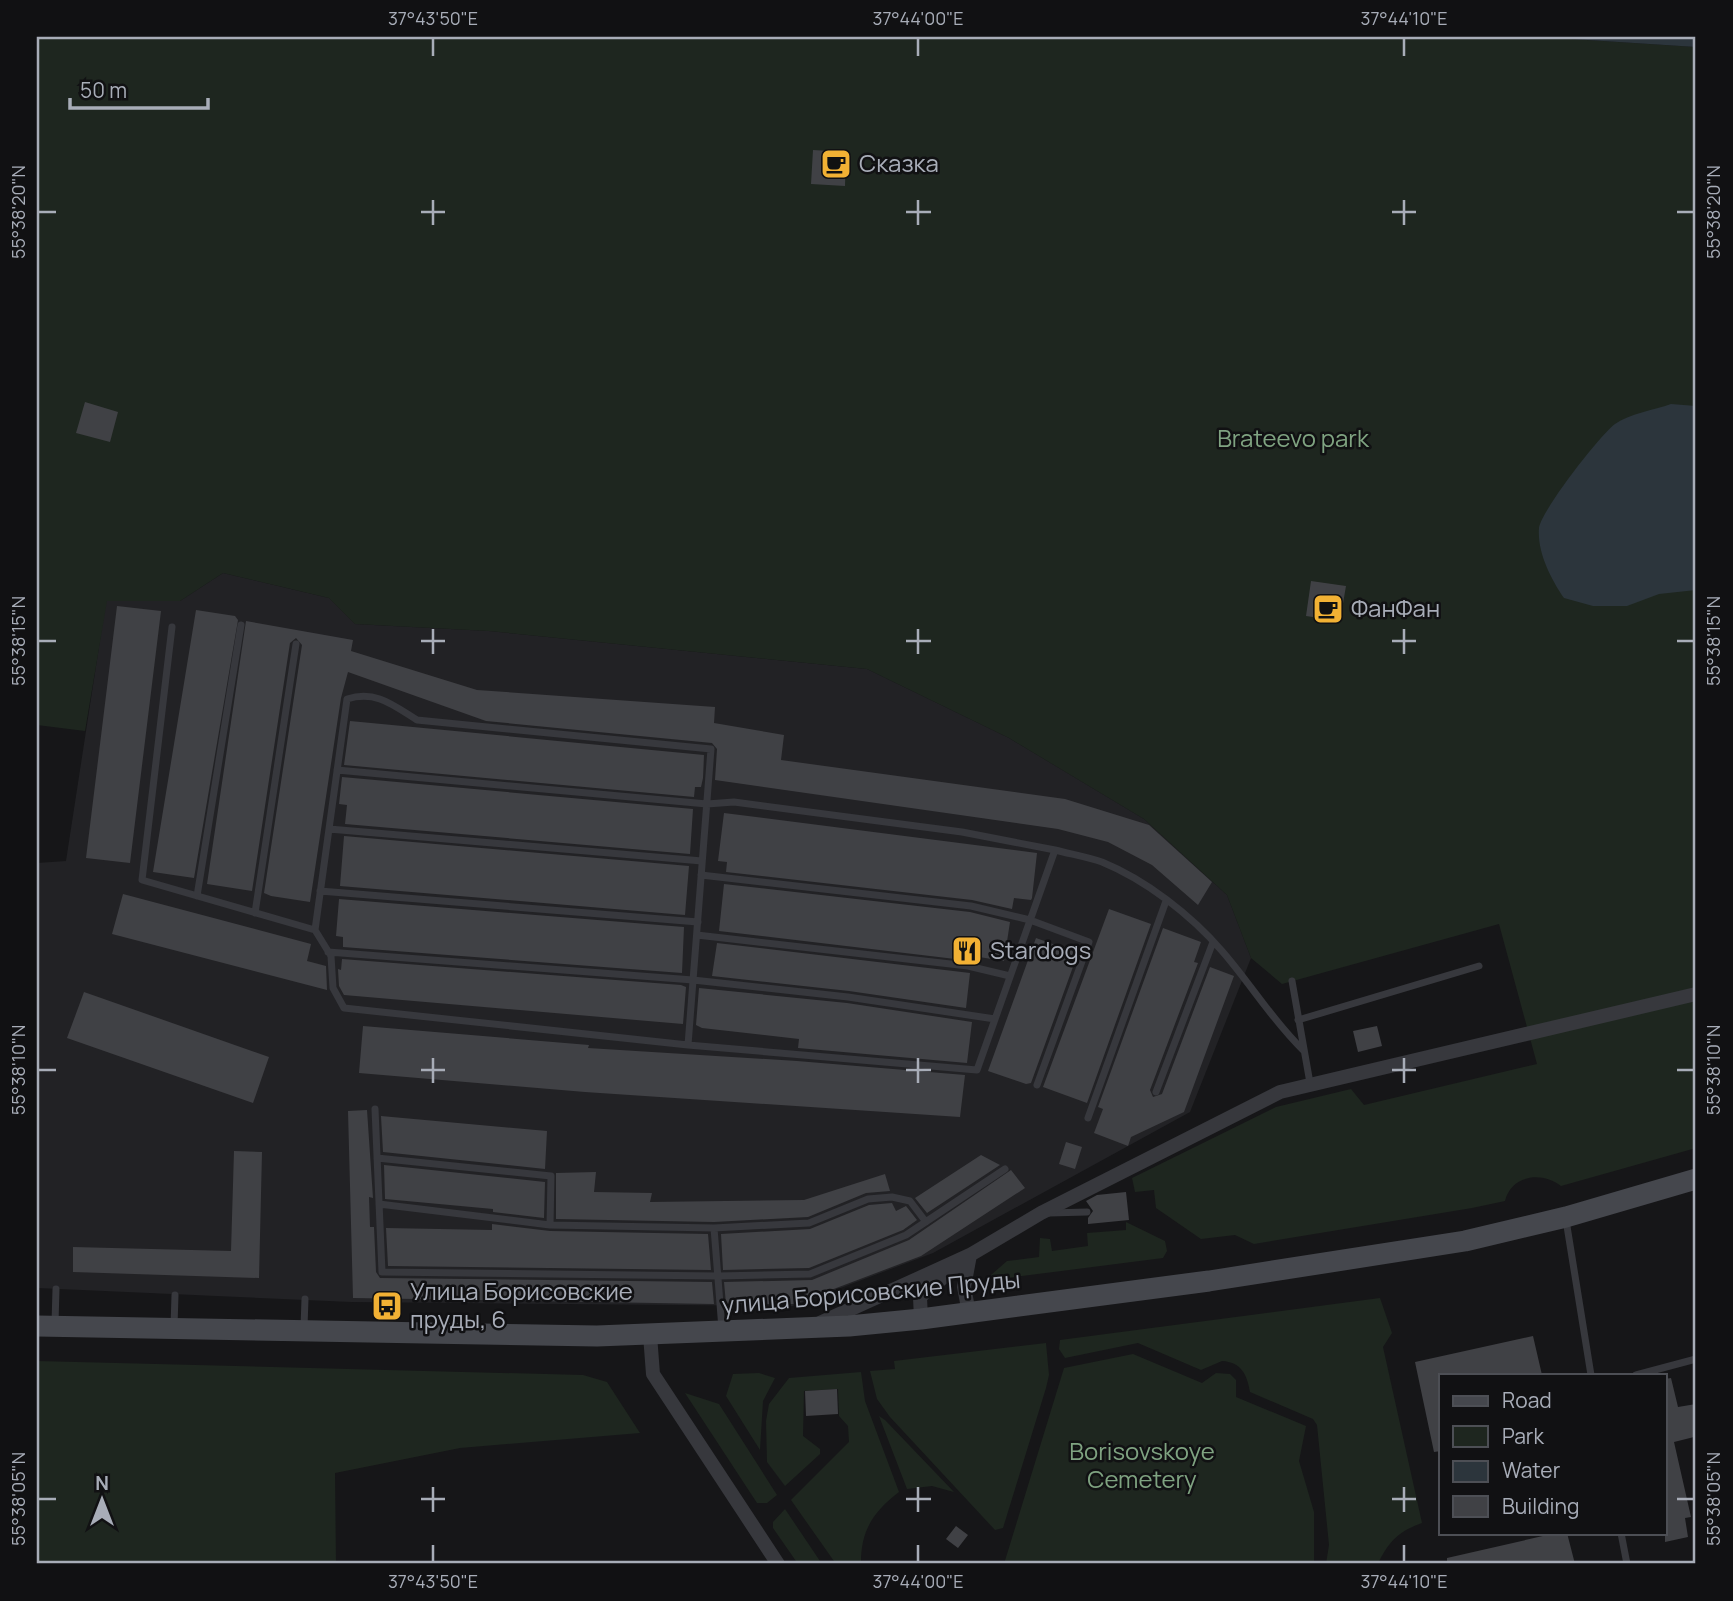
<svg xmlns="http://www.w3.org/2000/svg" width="1733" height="1601" font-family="Manrope,sans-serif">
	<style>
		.built { fill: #222225 }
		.green { fill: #1e261f }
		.water { fill: #2c353c }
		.building { fill: #404145 }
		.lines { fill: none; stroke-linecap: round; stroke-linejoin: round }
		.lane { stroke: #37383d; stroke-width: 7 }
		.street { stroke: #37383d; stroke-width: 14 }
		.secondary { stroke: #45474d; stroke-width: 21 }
		.ticks { fill: none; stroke: #a8adb8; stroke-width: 2.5 }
		.labels { text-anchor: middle; stroke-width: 5; stroke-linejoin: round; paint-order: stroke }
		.poi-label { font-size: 24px; fill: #a8adb8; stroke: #111113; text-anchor: start }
		.park-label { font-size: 24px; fill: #7fa381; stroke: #111113 }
		.street-label { font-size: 24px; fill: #a8adb8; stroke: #111113 }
		.neatline { fill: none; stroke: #a8adb8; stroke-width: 2.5 }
		.ticks-label { font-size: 18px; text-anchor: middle; fill: #a8adb8 }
	</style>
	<rect width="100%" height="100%" fill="#161618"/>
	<path class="built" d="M223 573 329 598 355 624 489 631 867 669 1009 738 1144 819 1227 895 1251 958 1190 1112 933 1253 793 1306 351 1302 37 1288V863L66 861 106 601H180Z"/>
	<path class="green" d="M37 37H1541L1696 47V1148L1561 1186C1542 1171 1511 1175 1505 1201L1472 1208 1254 1244 1235 1235 1201 1239 1156 1208 1154 1190 1135 1192 1132 1178 1276 1107 1351 1089 1364 1105 1537 1064 1499 924 1282 984 1251 958 1227 895 1144 819 1009 738 867 669 489 631 355 624 329 598 223 573 180 601H107L85 731 37 725Z
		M1126 1222 1165 1241 1167 1251 1163 1258 991 1280V1275L1007 1261 1039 1257 1040 1238 1050 1239 1052 1251 1088 1246 1087 1233 1126 1230Z
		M1380 1298 1392 1333 1383 1347 1422 1523C1399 1531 1388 1542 1378 1564H1326L1329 1545 1317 1425 1313 1419 1250 1392C1247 1374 1241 1362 1222 1361L1201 1370 1138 1343 1065 1358 1059 1349 1060 1340Z
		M1046 1343 1049 1375 1046 1388 1003 1528 995 1530 890 1417 877 1399 870 1371 895 1369 894 1361Z
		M1133 1354 1202 1383 1216 1373 1230 1374 1236 1380V1397L1306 1426 1299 1461 1314 1512V1564H1004L1064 1368Z
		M37 1361 583 1375 607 1382 640 1433 460 1448 335 1473 336 1564H37Z
		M861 1372 865 1401 899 1492C874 1511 861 1530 861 1562L836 1564 791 1500 849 1442 848 1426 839 1416 838 1389 804 1391 803 1436 820 1449V1454L785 1486 767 1462 766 1421 769 1404 789 1378Z
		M759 1373 775 1378 763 1401 760 1450 726 1396 733 1374Z
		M685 1393 719 1404 777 1495 767 1503H757Z
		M879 1416 885 1420 954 1492 932 1486 907 1489Z
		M785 1509 822 1564H798L773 1528V1522Z"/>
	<path class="water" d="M1541 37H1696V47Z
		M1671 404 1696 406V590L1659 594 1627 606H1593L1564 598C1551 579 1537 552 1539 528 1541 511 1600 435 1615 424 1629 414 1654 410 1671 404Z"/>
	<path class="building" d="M813 150 846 152 845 186 811 184Z
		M85 402 118 412 110 442 76 433Z
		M1311 581 1346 586 1340 621 1306 616Z
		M117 606 161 611 130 863 86 858Z
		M196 610 235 616 238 620 194 878 153 872Z
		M246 621 353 640 351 651 477 690 715 707 714 723 784 735 781 760 1065 799 1149 825 1212 882 1198 905 1152 865 1108 842 1058 829 715 780 717 749 712 743 486 721 348 672 341 698 310 902 271 896 264 893 302 645 296 638 290 643 252 891 207 884Z
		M350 721 704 755 703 778 701 787H695L694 797 344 765Z
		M342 777 693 809 690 854 345 824 347 805 339 804Z
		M724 813 1037 853 1032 898 1031 900 1014 898 1012 909 972 900 726 872 727 862 718 861Z
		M344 836 689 866 685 915 340 886Z
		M724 884 970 912 1010 922 1004 961 973 956 972 961 719 931Z
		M123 894 311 944 307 961 326 966 327 990 112 934Z
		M339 899 684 927 682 973 343 947V937L336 936Z
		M1109 909 1151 924 1087 1103 1043 1087Z
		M1163 928 1201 942 1194 962 1198 963 1150 1090 1153 1097 1162 1094 1210 967 1234 976 1184 1112 1131 1137 1128 1146 1094 1133 1103 1109 1098 1107Z
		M1036 938 1078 953 1031 1083 1026 1084 988 1071Z
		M717 943 970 973 966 1008 849 991 712 976Z
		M342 959 681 985 686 987 683 1024 344 995 339 986 338 969 341 970Z
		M699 988 847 1003 972 1022 967 1063 798 1048 799 1039 702 1028 696 1025Z
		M84 992 269 1057 253 1103 67 1038Z
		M363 1026 589 1045 588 1048 797 1061 965 1075 960 1117 585 1092 359 1073Z
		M1377 1026 1382 1046 1358 1052 1353 1031Z
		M367 1110 373 1198 369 1197 370 1227H374L376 1272 380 1278 712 1282 714 1304 353 1298 348 1111Z
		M381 1116 547 1131 545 1169 383 1152Z
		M1066 1142 1082 1147 1075 1169 1059 1164Z
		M234 1151 262 1152 259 1278 73 1272V1247L231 1251Z
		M981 1155 1000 1165 927 1213 915 1198Z
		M384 1165 545 1182 544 1218 493 1212V1209L385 1199Z
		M1011 1170 1025 1188 921 1256 794 1304H726L724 1282 812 1280 909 1240Z
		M596 1172 594 1192 652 1193 650 1202 804 1200 885 1174 890 1191 866 1193 808 1217 714 1222 556 1219V1173Z
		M1126 1192 1129 1220 1088 1224V1218L1093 1211 1086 1201 1097 1195Z
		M892 1203 896 1211 906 1206 917 1220 903 1230 809 1268 723 1270 721 1234 810 1229 869 1205Z
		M492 1224 550 1231 708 1234 711 1270 388 1266 386 1228 492 1230Z
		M1533 1336 1542 1375H1441V1451L1434 1452 1415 1362Z
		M1671 1378 1678 1407 1696 1404V1433H1693L1694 1437 1674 1442 1691 1517 1685 1518 1688 1537 1665 1542V1379Z
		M837 1389 838 1414 806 1416 805 1391Z
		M956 1526 968 1535 958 1548 946 1539Z
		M1556 1533H1567L1575 1564H1447V1558Z"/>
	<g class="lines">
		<path class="lane" d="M172 627 142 880 315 930 347 699C376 690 393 705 417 720L711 749 688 1045 977 1070 1055 850C1070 854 1087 857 1102 862 1146 880 1191 915 1222 951 1250 983 1272 1020 1303 1050
			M337 770 707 804 734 802 962 832 1055 850
			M329 829 702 861
			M701 875 971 906 1030 920 1089 942 1037 1085
			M320 891 698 922
			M197 896 241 625
			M255 913 296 644
			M315 930 331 956 333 988 344 1008 688 1045
			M697 935 968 966 1010 976
			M328 952 693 980 848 997 995 1019
			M1292 981 1310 1083
			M1298 1020 1479 966
			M1156 1092 1213 942
			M375 1109 382 1272 718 1276 810 1274 906 1235 1005 1169
			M1088 1118 1166 901
			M377 1158 551 1176 550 1225
			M379 1204 550 1225 714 1228 809 1223 868 1199 892 1197 910 1201 926 1222
			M1049 1213 1087 1212
			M1566 1220 1591 1375
			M714 1228 722 1329
			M55 1323 56 1289
			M174 1326 175 1295
			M304 1327 305 1299
			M1636 1375 1696 1359
			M1621 1533 1627 1564
			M1694 1564H1696"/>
		<path class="street" d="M969 1313 964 1287 970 1255
			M921 1319 920 1297 958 1265
			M820 1323 970 1255 1041 1213 1280 1092 1696 994
			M650 1335 653 1374 778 1564"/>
		<path class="secondary" d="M37 1326 597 1336 849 1326 921 1319 1209 1281 1465 1241 1566 1217 1696 1179"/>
	</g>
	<path class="ticks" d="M433 38V56M918 38V56M1404 38V56M433 200V225M918 200V225M1404 200V225M38 212H56M421 212H445M906 212H931M1392 212H1416M1677 212H1694M433 629V654M918 629V654M1404 629V654M38 641H56M421 641H445M906 641H931M1392 641H1416M1677 641H1694M433 1058V1083M918 1058V1083M1404 1058V1083M38 1070H56M421 1070H445M906 1070H931M1392 1070H1416M1677 1070H1694M433 1487V1512M918 1487V1512M1404 1487V1512M38 1499H56M421 1499H445M906 1499H931M1392 1499H1416M1677 1499H1694M433 1545V1562M918 1545V1562M1404 1545V1562"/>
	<defs>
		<g id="cafe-square" transform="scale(1.575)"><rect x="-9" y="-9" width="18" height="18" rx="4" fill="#f2b134" stroke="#111113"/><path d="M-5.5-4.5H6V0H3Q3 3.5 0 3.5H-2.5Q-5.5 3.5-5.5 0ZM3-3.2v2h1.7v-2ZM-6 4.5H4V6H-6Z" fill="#111"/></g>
		<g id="restaurant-square" transform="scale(1.575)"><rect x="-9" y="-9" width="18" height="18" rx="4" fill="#f2b134" stroke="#111113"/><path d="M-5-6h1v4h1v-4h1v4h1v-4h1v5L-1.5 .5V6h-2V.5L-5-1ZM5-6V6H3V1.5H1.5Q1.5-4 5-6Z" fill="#111"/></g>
		<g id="bus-square" transform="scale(1.575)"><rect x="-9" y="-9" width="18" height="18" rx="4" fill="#f2b134" stroke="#111113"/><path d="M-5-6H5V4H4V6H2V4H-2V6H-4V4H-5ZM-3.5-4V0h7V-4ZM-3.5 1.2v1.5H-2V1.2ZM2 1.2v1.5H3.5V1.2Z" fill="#111"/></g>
	</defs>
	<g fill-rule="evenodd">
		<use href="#cafe-square" x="836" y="164"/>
		<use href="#cafe-square" x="1328" y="609"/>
		<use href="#restaurant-square" x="967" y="951"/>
		<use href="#bus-square" x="387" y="1306"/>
	</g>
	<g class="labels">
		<g class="poi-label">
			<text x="859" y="172">Сказка</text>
			<text x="1351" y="617">ФанФан</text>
			<text x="990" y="959">Stardogs</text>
			<text x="410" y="1300">Улица Борисовские<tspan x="410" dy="28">пруды, 6</tspan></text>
		</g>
		<g class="park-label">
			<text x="1293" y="447">Brateevo park</text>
			<text x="1142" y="1460">Borisovskoye<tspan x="1142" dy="28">Cemetery</tspan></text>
		</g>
		<g class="street-label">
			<text transform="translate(871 1293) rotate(-5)" y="8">улица Борисовские Пруды</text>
		</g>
	</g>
	<rect width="1733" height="1601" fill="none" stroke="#111113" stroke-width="77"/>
	<rect x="1439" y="1374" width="228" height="161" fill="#111113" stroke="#4d4f55" stroke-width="2"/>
	<rect x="1453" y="1396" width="35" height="10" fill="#45474d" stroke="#4d4f55" stroke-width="2"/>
	<text x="1502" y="1408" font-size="21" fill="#a8adb8">Road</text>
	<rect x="1453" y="1426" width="35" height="21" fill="#1e261f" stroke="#4d4f55" stroke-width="2"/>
	<text x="1502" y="1444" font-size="21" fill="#a8adb8">Park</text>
	<rect x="1453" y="1461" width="35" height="21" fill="#2c353c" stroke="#4d4f55" stroke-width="2"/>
	<text x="1502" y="1478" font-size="21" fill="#a8adb8">Water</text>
	<rect x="1453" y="1496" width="35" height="21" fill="#404145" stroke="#4d4f55" stroke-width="2"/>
	<text x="1502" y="1514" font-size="21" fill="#a8adb8">Building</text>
	<g transform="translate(102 1500)" stroke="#111113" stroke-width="5" paint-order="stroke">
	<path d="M0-5L12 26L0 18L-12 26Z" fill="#a8adb8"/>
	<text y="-10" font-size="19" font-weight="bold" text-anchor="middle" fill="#a8adb8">N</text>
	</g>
	<path d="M70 98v10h138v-10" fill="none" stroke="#a8adb8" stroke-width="3.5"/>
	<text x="80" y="98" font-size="21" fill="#a8adb8" stroke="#111113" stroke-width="5" paint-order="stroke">50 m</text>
	<rect x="38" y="38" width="1656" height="1524" class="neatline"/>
	<g class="ticks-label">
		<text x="433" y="25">37°43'50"E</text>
		<text x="918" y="25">37°44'00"E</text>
		<text x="1404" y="25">37°44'10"E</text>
		<text transform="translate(19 212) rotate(-90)" y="6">55°38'20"N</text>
		<text transform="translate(1714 212) rotate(-90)" y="6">55°38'20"N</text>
		<text transform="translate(19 641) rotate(-90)" y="6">55°38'15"N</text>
		<text transform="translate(1714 641) rotate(-90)" y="6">55°38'15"N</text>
		<text transform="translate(19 1070) rotate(-90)" y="6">55°38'10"N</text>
		<text transform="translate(1714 1070) rotate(-90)" y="6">55°38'10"N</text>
		<text transform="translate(19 1499) rotate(-90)" y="6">55°38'05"N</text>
		<text transform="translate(1714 1499) rotate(-90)" y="6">55°38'05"N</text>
		<text x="433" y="1588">37°43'50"E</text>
		<text x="918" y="1588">37°44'00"E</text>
		<text x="1404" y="1588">37°44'10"E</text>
	</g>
</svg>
